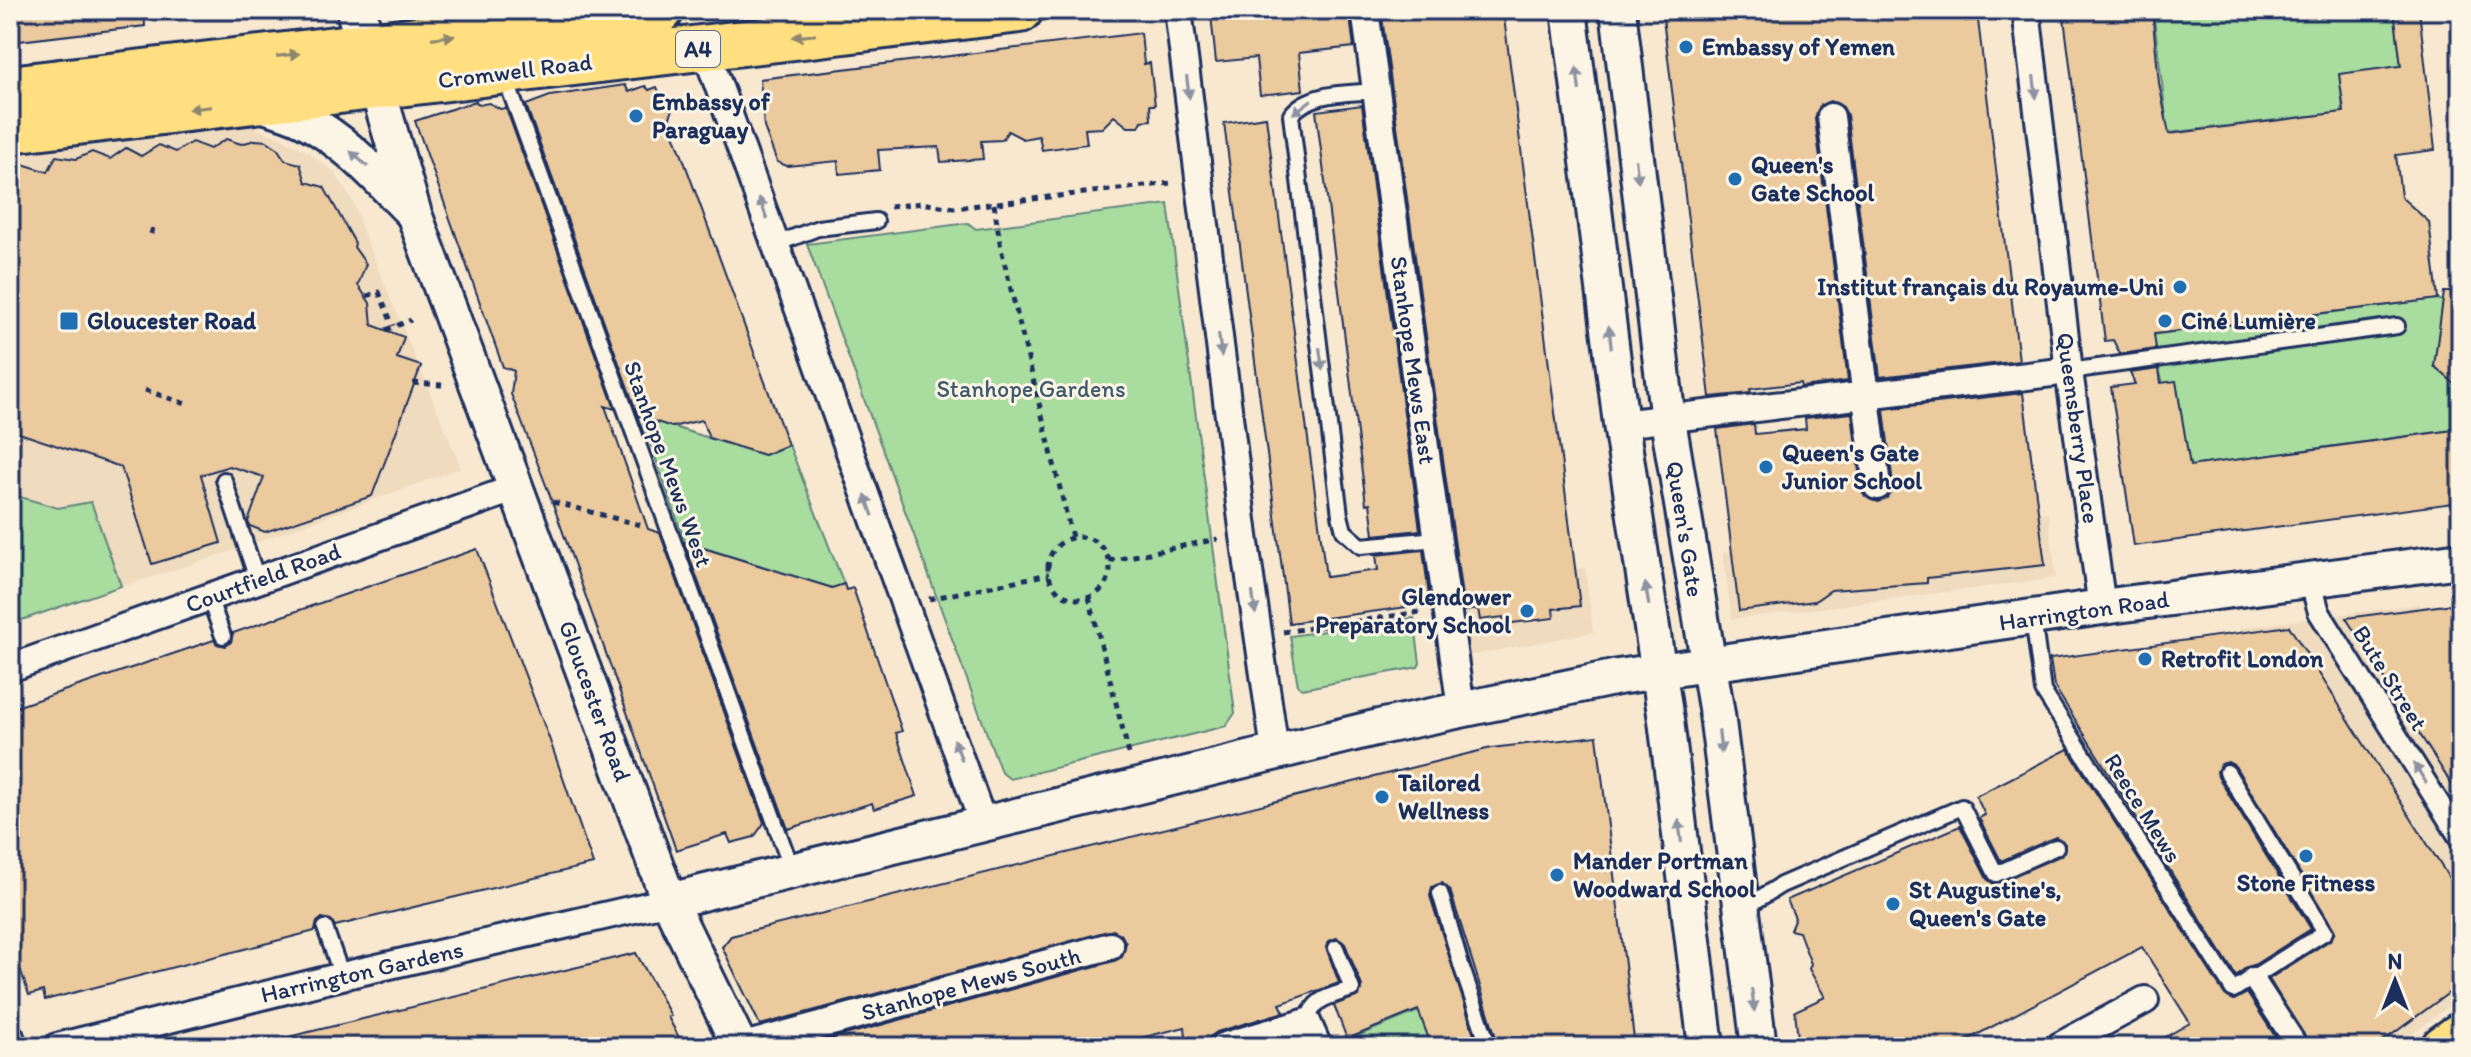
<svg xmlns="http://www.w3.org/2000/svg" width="2471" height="1057" font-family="Itim,sans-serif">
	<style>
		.built { fill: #efdbbe }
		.green { fill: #a8dd9f; stroke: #62867e; stroke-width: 2 }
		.building { fill: #ebca9d; stroke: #1b2f5e; stroke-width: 2 }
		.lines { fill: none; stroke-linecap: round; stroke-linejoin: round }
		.service-casing { stroke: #1b2f5e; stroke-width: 20 }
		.pedestrian-casing { stroke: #1b2f5e; stroke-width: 26 }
		.minor-casing { stroke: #1b2f5e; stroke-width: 32 }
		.tertiary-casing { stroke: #1b2f5e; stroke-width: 40 }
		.secondary-casing { stroke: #1b2f5e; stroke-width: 44 }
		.primary-casing { stroke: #1b2f5e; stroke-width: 48 }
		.trunk-casing { stroke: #1b2f5e; stroke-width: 50 }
		.path { stroke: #1b2f5e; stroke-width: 5; stroke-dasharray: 6 6; stroke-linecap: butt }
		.service { stroke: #fcf5e5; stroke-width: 14 }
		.pedestrian { stroke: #fcf5e5; stroke-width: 20 }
		.minor { stroke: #fcf5e5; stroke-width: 26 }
		.tertiary { stroke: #fcf5e5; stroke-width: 34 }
		.secondary { stroke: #fcf5e5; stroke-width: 38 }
		.primary { stroke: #ffdf80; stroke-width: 42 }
		.trunk { stroke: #ffdf80; stroke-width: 44 }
		.oneway { fill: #8d876f }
		.oneway2 { fill: #8c92a2 }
		.poi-dot { fill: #1f6fb2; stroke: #fcf5e5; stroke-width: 3 }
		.labels { text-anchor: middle; stroke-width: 6; stroke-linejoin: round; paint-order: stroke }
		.shield { fill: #fcf5e5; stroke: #5e6a86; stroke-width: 2 }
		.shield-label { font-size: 22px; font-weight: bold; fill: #1b2f5e }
		.poi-label { font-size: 24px; font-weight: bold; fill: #1b2f5e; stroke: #fcf5e5; text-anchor: start }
		.street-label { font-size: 24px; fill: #1b2f5e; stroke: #fcf5e5 }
		.park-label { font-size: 24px; fill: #3e5a6e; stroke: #fcf5e5 }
	</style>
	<rect width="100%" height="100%" fill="#f7e8cf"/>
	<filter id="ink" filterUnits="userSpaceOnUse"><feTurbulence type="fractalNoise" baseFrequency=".0125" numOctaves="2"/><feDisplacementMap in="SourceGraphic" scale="16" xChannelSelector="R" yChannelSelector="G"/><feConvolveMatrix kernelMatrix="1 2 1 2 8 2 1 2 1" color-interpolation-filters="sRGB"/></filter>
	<g filter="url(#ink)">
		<path class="built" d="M251 127 280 137 309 153 335 173 353 202 365 237 461 468 226 553 10 623V155Z
			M2048 512 2056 578 1732 619 1723 553Z
			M1585 568 1593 632 1457 658 1450 613 1478 609 1517 577Z
			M2419 604 2461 678V997L2395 1047H2305L2285 1016 2403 943 2246 677 2240 628Z"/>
		<path class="green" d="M2153 10H2394L2401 66 2340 74 2343 112 2168 133Z
			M1168 204 1235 713 1226 726 1010 779 1001 772 807 244 968 223 976 229Z
			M2438 299 2453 306 2461 362V429L2190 466 2159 370 2140 373 2136 346 2150 335Z
			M641 417 764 455 789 445 844 584 833 588 685 542Z
			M10 494 58 508 91 502 121 586 10 624Z
			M1414 618 1420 663 1418 667 1302 689 1298 686 1290 636Z
			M1419 1011 1432 1047H1338L1337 1044Z"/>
		<path class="building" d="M10 10H144L145 26 10 42Z
			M1250 10H1349L1354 47 1299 53 1303 90 1260 95 1256 58 1216 62 1211 15Z
			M1381 10H1503L1580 606 1553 609 1554 618 1504 624 1503 617 1480 620 1478 609 1464 611Z
			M1662 10H1964L1965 21 1978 20 2019 361 1880 377 1847 115 1843 107 1830 101 1821 105 1815 119 1848 381 1801 387 1800 383 1750 389 1751 393 1710 397Z
			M2063 10H2152L2159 83 2169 134 2344 112 2339 74 2401 66 2394 10H2419L2435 150 2396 155 2401 197 2429 222 2438 299 2154 334 2156 349 2120 354 2113 340 2105 341Z
			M1141 33 1144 64 1150 63 1155 105H1150L1151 120 1142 121 1139 127H1128L1114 116 1102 128 1085 129 1087 144 1042 150 1039 136 1023 139 1008 131 1002 140 981 141 983 159 941 162 939 147 878 150 880 170 839 174 838 161 787 166 777 162 764 127 760 79Z
			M625 85 629 92 645 86 649 90 657 87 661 97 668 99 672 112 669 120 788 445 764 455 709 438 702 420 672 427 638 416 526 105 550 96Z
			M476 101 478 105 489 103 500 109 506 108 615 409 605 406 648 529 660 533 764 823 754 837 731 843 727 834 676 850 549 493 511 394 514 371 503 367 415 121Z
			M1362 105 1420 530 1374 535 1370 503 1366 504 1316 111Z
			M1266 117 1326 577 1378 570 1376 555 1423 550 1430 604 1289 623 1224 123Z
			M226 139 241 144 255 140 267 141 277 148 285 160 300 164 306 182 324 187 355 243 354 247 366 264 358 285 370 303 372 325 404 337 397 358 421 366 372 496 265 532 250 526 248 522 264 477 229 466 201 475 221 543 152 564 121 467 10 430V160L48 172 56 156 76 159 92 152 110 159 126 148 141 156 159 145 176 152 192 142 210 149Z
			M2444 292H2451L2461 363V389L2434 366Z
			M2159 369 2161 383 2176 381 2190 466 2461 429V502L2134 546 2111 387 2135 384 2130 373Z
			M2023 393 2045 565 1927 578V583L1831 590 1815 601 1739 611 1717 429 1754 424 1755 434 1806 429 1805 418 1852 413 1861 489 1865 496 1878 502 1887 498 1893 485 1884 409Z
			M684 542 832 588 844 584 846 590 853 588 902 731 896 733 917 796 874 809 872 803 788 829Z
			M477 549 549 738 593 864 335 926 331 920 322 918 317 922 315 931 45 1000 43 991 29 995 15 954 10 924V709L214 640 217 644 226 646 231 642 233 633Z
			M2461 603V799L2346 618Z
			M2289 626 2461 897V984L2375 1047H2311L2269 979 2330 940 2335 931 2235 766 2228 762 2221 764 2217 771 2218 777 2311 929 2254 965 2247 967 2236 976 2054 686 2050 659Z
			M1597 736 1635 1047H1499L1450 890 1442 883 1432 887 1430 896 1478 1047H1432L1418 1010 1347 1039 1334 1005 1359 996 1362 986 1345 944 1337 938 1329 941 1326 947 1339 983 1280 1004 1284 1012 1217 1032 1210 1037 1206 1047H1187L1185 1027 1104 1047H801L1114 961 1122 957 1126 943 1121 934 1113 930 760 1025 722 947 731 936 1491 748Z
			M2068 749 2225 995 2234 1000 2247 993 2282 1047H2148L2190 1023 2142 947 1954 1047H1799L1795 1011 1825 997 1809 969 1811 964 1799 932 1790 930 1795 918 1787 900 1960 826 1987 879 1994 884 2060 856 2064 852 2065 844 2056 837 2001 861 1979 818 1985 815 1976 796Z
			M636 953 671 1016 668 1017 684 1047H285L284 1038Z"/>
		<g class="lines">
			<g class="service-casing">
				<path id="service" d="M505 77 792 870
					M1376 91C1348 94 1309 91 1291 115L1340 515 1344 531 1361 546 1437 539
					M776 244 818 228 876 221
					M2069 371 2397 326
					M224 480 257 579
					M209 597 223 636
					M2033 618 2043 691 2233 990 2325 932 2227 772
					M1440 893 1462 968 1489 1047
					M1741 910 1781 885 1962 807 1996 874 2056 847
					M325 928 342 976
					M1307 1022C1314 997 1329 997 1352 989L1336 948"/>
			</g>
			<g class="pedestrian-casing">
				<path id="pedestrian" d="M2310 580 2319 612 2461 839
					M2253 978 2298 1047"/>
			</g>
			<g class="minor-casing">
				<path id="minor" d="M1178 10 1244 536 1275 751
					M1365 10 1461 709
					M2026 10 2069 371 2102 607
					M705 48 983 823
					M1831 117 1877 486
					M1621 424 2069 371
					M10 668 516 488
					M10 1037 13 1047
					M57 1047 342 976 669 901
					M740 1047 1110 946
					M1222 1047 1307 1022 1318 1047
					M2058 1047 2145 1000"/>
			</g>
			<g class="tertiary-casing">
				<path id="tertiary" d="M1569 10 1621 424 1666 720 1706 1047
					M1618 10 1668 420 1717 714 1759 1047
					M377 87 414 214 669 901 740 1047
					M257 103C273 108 290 112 305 120 347 142 378 178 411 211
					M669 901 1379 727 1618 677 2102 607 2461 560"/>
			</g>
			<g class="secondary-casing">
				<path id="secondary" d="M356 10 373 73"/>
			</g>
			<g class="primary-casing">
				<path id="primary" d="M2443 1047 2461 1034"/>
			</g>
			<g class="trunk-casing">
				<path id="trunk" d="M10 88 661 10
					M10 130 1020 10"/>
			</g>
			<path class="path" d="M994 204 1001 249 1072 537
				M890 207 921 203 954 208 1171 183
				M151 234 154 225
				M367 296 379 292 393 326
				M386 330 411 320
				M413 383 442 385
				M145 390 186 404
				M553 502 644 526
				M1048 568a31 31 0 1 1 62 0a31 31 0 1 1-62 0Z
				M1109 561 1218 539
				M1089 597 1130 758
				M929 599 1049 574
				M1283 632 1420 612"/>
			<use href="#service" class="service"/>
			<use href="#pedestrian" class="pedestrian"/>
			<use href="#minor" class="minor"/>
			<use href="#tertiary" class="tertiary"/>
			<use href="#secondary" class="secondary"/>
			<use href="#primary" class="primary"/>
			<use href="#trunk" class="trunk"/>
		</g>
		<defs><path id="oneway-solid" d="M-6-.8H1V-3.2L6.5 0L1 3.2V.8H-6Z" transform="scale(2)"/></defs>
		<g class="oneway">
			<use href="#oneway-solid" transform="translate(804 36) rotate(173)"/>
			<use href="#oneway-solid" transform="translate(443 37) rotate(-7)"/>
			<use href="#oneway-solid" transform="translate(288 55) rotate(-7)"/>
			<use href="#oneway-solid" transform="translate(200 108) rotate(173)"/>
		</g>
		<g class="oneway2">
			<use href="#oneway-solid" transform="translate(1578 79) rotate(-97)"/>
			<use href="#oneway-solid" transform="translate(1188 87) rotate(83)"/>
			<use href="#oneway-solid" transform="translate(2035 87) rotate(83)"/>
			<use href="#oneway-solid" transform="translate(1302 107) rotate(143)"/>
			<use href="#oneway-solid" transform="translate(359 159) rotate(-139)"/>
			<use href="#oneway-solid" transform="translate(1637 171) rotate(83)"/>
			<use href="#oneway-solid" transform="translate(763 208) rotate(-110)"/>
			<use href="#oneway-solid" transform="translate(1610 337) rotate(-97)"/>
			<use href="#oneway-solid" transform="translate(1220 345) rotate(83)"/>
			<use href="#oneway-solid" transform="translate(1321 359) rotate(83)"/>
			<use href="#oneway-solid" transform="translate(869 505) rotate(-110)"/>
			<use href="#oneway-solid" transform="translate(1647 594) rotate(-99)"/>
			<use href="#oneway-solid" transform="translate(1254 603) rotate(82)"/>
			<use href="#oneway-solid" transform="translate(1720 742) rotate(83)"/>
			<use href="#oneway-solid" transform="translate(958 750) rotate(-110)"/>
			<use href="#oneway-solid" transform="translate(2420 773) rotate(-122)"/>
			<use href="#oneway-solid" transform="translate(1680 831) rotate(-97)"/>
			<use href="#oneway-solid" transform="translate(1753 1000) rotate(83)"/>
		</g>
	</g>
	<g class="poi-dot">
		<circle cx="1686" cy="47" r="8"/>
		<circle cx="636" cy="116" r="8"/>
		<circle cx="1735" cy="179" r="8"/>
		<circle cx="2180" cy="287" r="8"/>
		<rect x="59" y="311" width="20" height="20" rx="4"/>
		<circle cx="2165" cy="321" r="8"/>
		<circle cx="1766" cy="467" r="8"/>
		<circle cx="1527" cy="611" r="8"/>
		<circle cx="2145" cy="659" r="8"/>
		<circle cx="1382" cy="797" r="8"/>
		<circle cx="2306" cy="856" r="8"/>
		<circle cx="1557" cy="875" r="8"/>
		<circle cx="1893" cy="904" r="8"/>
	</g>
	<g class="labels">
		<rect class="shield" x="676" y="31" width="44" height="36" rx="6"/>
		<g class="shield-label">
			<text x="698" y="57">A4</text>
		</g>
		<g class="poi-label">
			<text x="1702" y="55">Embassy of Yemen</text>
			<text x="652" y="110">Embassy of<tspan x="652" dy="28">Paraguay</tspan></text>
			<text x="1751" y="173">Queen's<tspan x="1751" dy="28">Gate School</tspan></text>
			<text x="2164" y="295" text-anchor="end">Institut français du Royaume-Uni</text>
			<text x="87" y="329">Gloucester Road</text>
			<text x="2181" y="329">Ciné Lumière</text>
			<text x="1782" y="461">Queen's Gate<tspan x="1782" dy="28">Junior School</tspan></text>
			<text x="1511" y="605" text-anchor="end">Glendower<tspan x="1511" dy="28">Preparatory School</tspan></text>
			<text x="2161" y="667">Retrofit London</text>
			<text x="1398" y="791">Tailored<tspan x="1398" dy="28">Wellness</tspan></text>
			<text x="1573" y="869">Mander Portman<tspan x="1573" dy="28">Woodward School</tspan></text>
			<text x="2306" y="891" text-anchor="middle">Stone Fitness</text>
			<text x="1909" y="898">St Augustine's,<tspan x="1909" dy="28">Queen's Gate</tspan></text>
		</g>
		<g class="street-label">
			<text transform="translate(515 71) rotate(-7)" y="8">Cromwell Road</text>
			<text transform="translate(1413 360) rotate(82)" y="8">Stanhope Mews East</text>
			<text transform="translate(2078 428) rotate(82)" y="8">Queensberry Place</text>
			<text transform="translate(668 464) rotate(70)" y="8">Stanhope Mews West</text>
			<text transform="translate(1685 529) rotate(81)" y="8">Queen's Gate</text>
			<text transform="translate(263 578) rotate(-20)" y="8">Courtfield Road</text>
			<text transform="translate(2084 611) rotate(-8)" y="8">Harrington Road</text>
			<text transform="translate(2390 678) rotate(58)" y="8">Bute Street</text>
			<text transform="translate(595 701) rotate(70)" y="8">Gloucester Road</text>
			<text transform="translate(2143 808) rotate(58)" y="8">Reece Mews</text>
			<text transform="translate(362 972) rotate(-13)" y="8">Harrington Gardens</text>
			<text transform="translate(971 984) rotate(-15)" y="8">Stanhope Mews South</text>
		</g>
		<g class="park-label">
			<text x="1031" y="397">Stanhope Gardens</text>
		</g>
	</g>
	<rect width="2471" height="1057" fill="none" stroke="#fcf5e5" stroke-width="40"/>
	<rect x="20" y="20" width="2431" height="1017" fill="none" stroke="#1b2f5e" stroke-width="3" filter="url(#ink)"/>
	<g transform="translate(2395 981)" stroke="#fcf5e5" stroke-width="6" paint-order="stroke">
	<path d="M0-6L14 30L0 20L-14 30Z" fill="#1b2f5e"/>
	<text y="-12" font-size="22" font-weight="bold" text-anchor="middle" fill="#1b2f5e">N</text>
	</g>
</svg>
